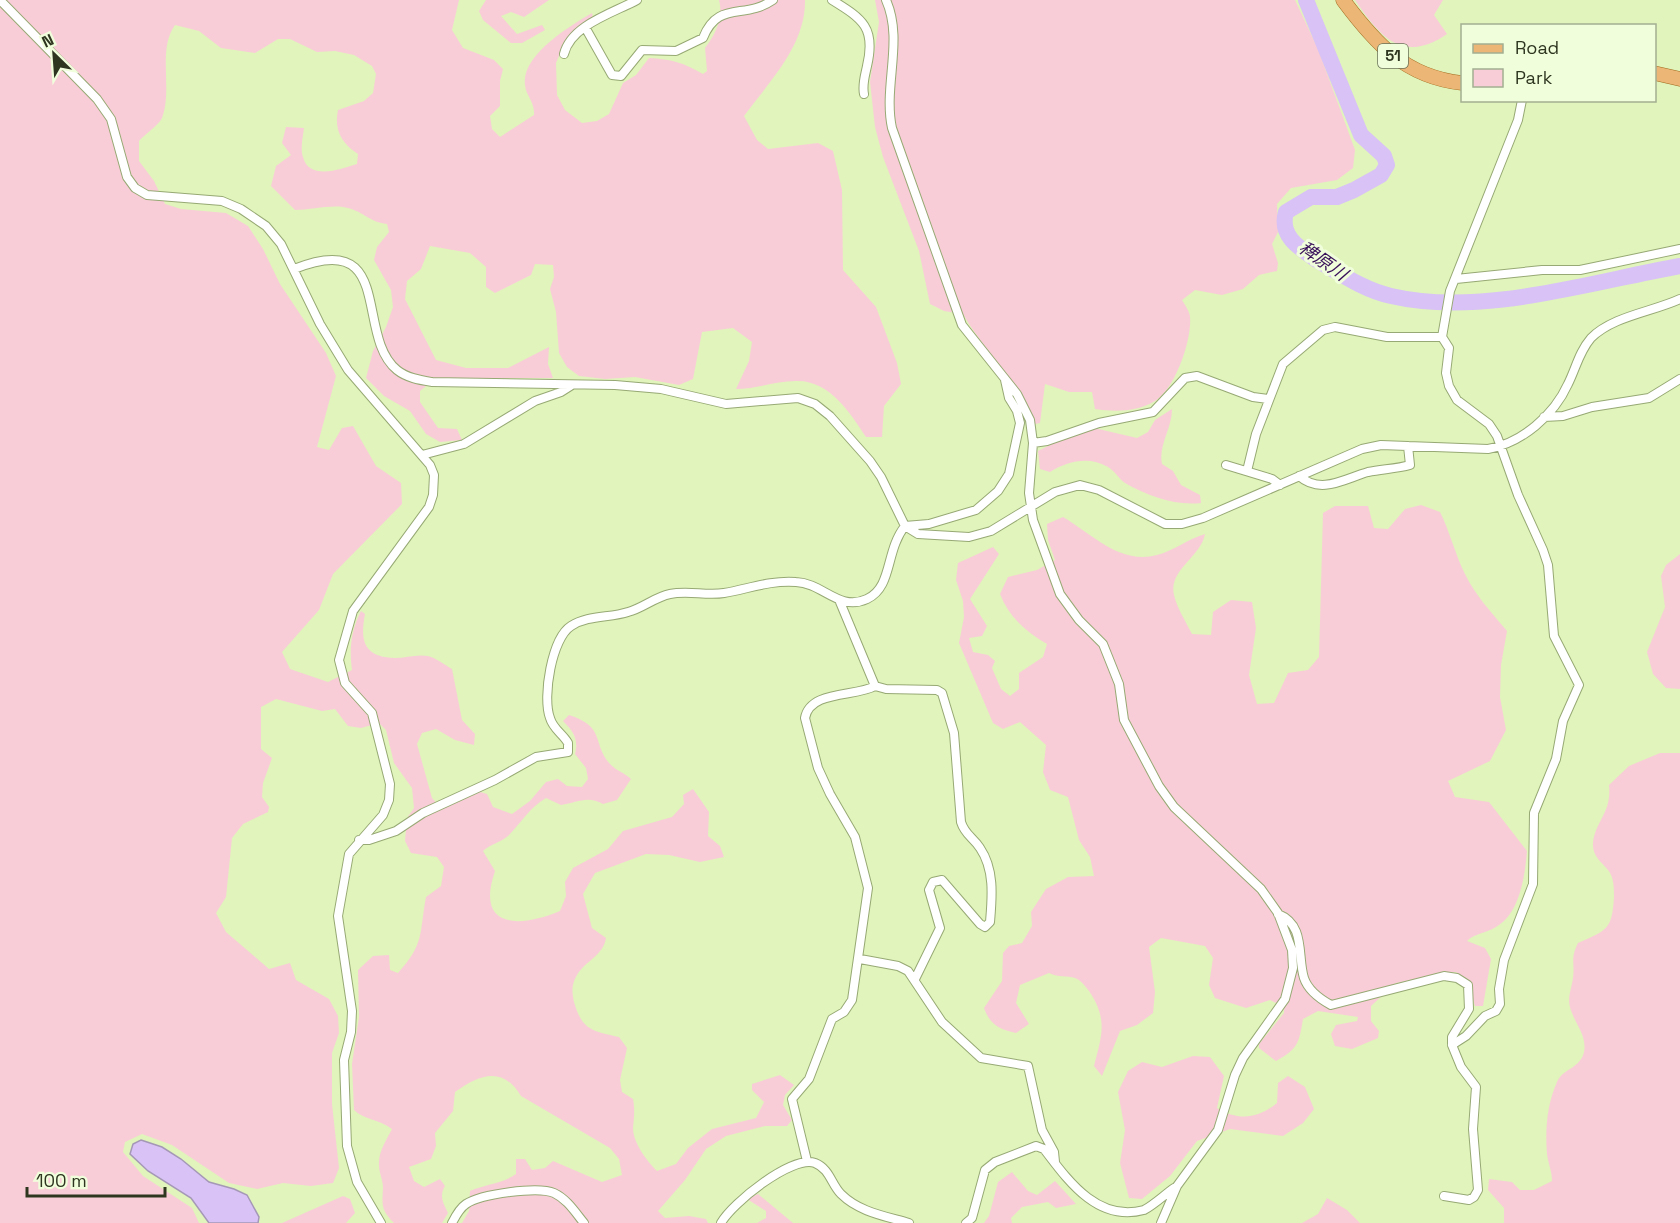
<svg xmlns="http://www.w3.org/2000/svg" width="1680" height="1223" font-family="'Space Grotesk','Noto Sans JP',sans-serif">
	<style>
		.green { fill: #f9cdd7 }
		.water { fill: #d8c2f6; stroke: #a598b6; stroke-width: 1.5 }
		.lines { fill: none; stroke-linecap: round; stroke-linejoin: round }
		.river { stroke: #d8c2f6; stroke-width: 16 }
		.street-casing { stroke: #97a974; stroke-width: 10 }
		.primary-casing { stroke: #a06a1d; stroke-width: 15 }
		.street { stroke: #fff; stroke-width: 8 }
		.primary { stroke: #ebb676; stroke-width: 14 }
		.labels { text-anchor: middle; stroke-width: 6; stroke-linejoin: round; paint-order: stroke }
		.shield { fill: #f1fedc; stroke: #687258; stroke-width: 1.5 }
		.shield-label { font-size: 15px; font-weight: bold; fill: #2e3620 }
		.water-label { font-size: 18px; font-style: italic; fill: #38105a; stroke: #f1fedc }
	</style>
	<rect width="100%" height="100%" fill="#e0f4bc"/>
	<path class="green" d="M0 0H459L452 30 463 48 494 60 503 69 500 81V106L490 116 492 129 500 137 534 115C535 102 526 96 525 85 521 55 570 26 592 13L593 19 564 44 556 63 557 95 565 110 582 123 597 121 609 114 623 83 636 75 649 58C671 59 684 63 703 74L707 71 705 48C715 35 724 18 719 0H805C806 45 769 82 744 116L757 140 768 149 818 143 833 151 842 190 843 270 876 307 897 363 901 384 884 406 882 437H866C850 413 830 380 796 381 776 381 756 389 736 389L749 361 752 342 733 328 702 332 693 379 679 385 635 377 605 379 579 376 567 367 559 353 556 312 550 289 554 277 553 265 535 264 531 275 495 293 486 287V267L470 253 430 246 421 269 407 281 405 299 436 360 466 368H508L549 347 548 364 553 378H436L420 391V402L438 428 457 429 462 440 440 442 426 434 410 411 384 396 366 378 373 351 386 327 393 307 391 290 374 260 377 247 389 232 387 224C368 222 363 210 343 207 329 205 310 210 295 210L271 186 276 166 291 155 282 143 286 127 304 128C303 136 300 149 303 157 309 181 341 169 357 164L358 154C341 143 334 130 338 110L364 101 373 93 376 74 372 66 354 55 335 51 317 52 290 39H278L255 53 221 48 199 31 175 25C157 50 173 89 162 118 159 125 145 134 139 141V161L154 181 165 204 181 209 226 213 248 226 263 249 280 284 326 353 336 376 317 447 329 450 342 428 353 426 376 466 401 483 402 504 333 574 319 610 282 652 290 669 328 682 352 670C349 648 351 631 361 611L365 614C360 640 363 657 395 658 406 658 416 654 428 656 436 658 445 665 452 669L462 720 475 734 474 745 455 740 436 729 422 733 417 744 432 798 442 809 480 792 487 794 493 807 512 814 530 801 546 782 558 779 567 786 582 787 588 779 586 768 575 754C579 739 573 731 563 721L569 715C607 727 591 744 611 765 617 771 625 773 631 779L617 800 603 804C587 795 577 803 561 805L546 798C530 807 521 823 508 836 501 842 491 844 483 851L495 871C475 929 519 928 560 911L566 896 565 882 573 868 608 849 623 831 672 817 684 804 683 795 693 789 709 812 708 836 720 846 724 857 700 862 669 855 646 854 595 873 583 894 592 928 606 938C603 956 585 961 577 975 571 985 572 992 574 1002 582 1030 592 1031 619 1037L627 1048 620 1080 622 1092 633 1099C635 1110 634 1117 633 1128 633 1143 647 1161 657 1171L676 1164 688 1148 712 1129 756 1118 764 1102 752 1090V1084L780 1075 794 1085 785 1095 783 1105 792 1120 787 1126H765L726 1136 706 1149 685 1180 658 1211 665 1218 689 1216 706 1219 708 1223H462L469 1211 470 1191C485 1184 502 1184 516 1174V1159H525L532 1170 545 1168 553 1161 602 1182 622 1175 619 1159 610 1148 521 1096C503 1066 480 1074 455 1092L453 1111 435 1133 436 1146 431 1159 409 1167 414 1181 424 1187 440 1179 445 1186C439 1196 443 1203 448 1213L442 1223H394C381 1210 382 1205 383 1188 383 1180 379 1173 379 1165 378 1152 387 1139 392 1129 379 1119 364 1120 354 1110L352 1064 359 1017 358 970 373 956 389 955 390 970 398 973C425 943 419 934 426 897L441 886 444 867 437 857 411 853 405 841 407 818 414 808 412 788 394 763 386 730 379 723 361 728 348 726 335 709 322 711 276 699 261 707V749L272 758 263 783 262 797 269 807 268 812 243 824 232 838 226 897 216 913 226 932 269 969 290 963 296 980 329 999 338 1016 339 1033 332 1053V1104L339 1168 333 1183 311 1186 283 1183 257 1189 229 1183 172 1145 142 1134 125 1142 123 1152 143 1176 192 1208 199 1223H0Z
		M486 0H549L524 17 511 12 501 16 517 34 542 25 545 30 522 43H511L483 20 479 11Z
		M875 0H1295L1318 49 1355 150 1353 168 1337 180 1291 188 1277 204 1278 232 1272 244 1278 263 1277 271 1259 275 1243 289 1222 295 1195 290 1182 300C1185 305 1190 312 1190 317 1192 340 1175 389 1155 401 1137 412 1115 412 1095 409L1092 392H1069L1045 384 1040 423 1035 424C1020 382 985 353 963 314L944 311 930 304 919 251 883 157 875 127 870 82 879 22Z
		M1355 0H1443L1434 15 1447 34C1403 64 1381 38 1355 0Z
		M1172 409C1172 429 1158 445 1162 464L1173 471 1181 485 1200 495 1201 503C1175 506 1148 496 1125 483 1119 479 1115 471 1108 467 1089 456 1068 461 1050 472L1040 469 1038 451 1074 433 1094 428 1137 438 1148 432 1155 420Z
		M1421 505 1440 512C1450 532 1455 554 1465 574 1475 595 1492 613 1507 631L1501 665 1500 697 1506 730 1490 761 1448 781 1455 797 1489 802 1527 851C1525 875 1520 914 1496 927 1487 933 1475 933 1467 941L1485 948 1491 959 1483 1006H1475L1468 982 1456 972 1396 983 1371 1006V1021L1379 1031 1378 1038 1352 1049 1335 1046 1331 1034 1336 1025 1357 1021 1358 1017 1318 1011 1303 1019C1299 1043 1298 1049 1276 1061L1259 1048V1044L1284 1013V1007L1270 1000 1246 1008 1215 998 1209 985 1213 958 1205 946 1161 938 1149 947 1155 992 1153 1013 1137 1025 1120 1031 1102 1076 1094 1066C1102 1035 1108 1019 1089 991 1085 986 1081 980 1075 978 1067 975 1059 978 1049 973L1020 985 1016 1003 1029 1024 1016 1033C999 1029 990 1025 984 1008L1002 981 1003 953 1009 946 1022 943 1032 926 1031 912 1046 889 1068 877 1094 876 1090 857 1079 840 1068 797 1050 790 1043 772 1046 745 1020 722 1003 729 993 723 959 643 964 617 963 601 956 580 958 563 993 547 999 554 970 599 987 626 982 636 969 638 973 652 988 655 995 661 992 668 1001 689 1010 696 1019 689V673L1043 657 1047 644C1026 632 1009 617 1000 594L1008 577 1037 570 1055 560 1048 540 1047 524 1063 517C1092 534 1120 565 1157 555 1173 551 1188 539 1205 534 1201 557 1168 570 1174 595 1177 608 1186 622 1192 634L1211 635 1213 612 1231 600 1252 602 1256 628 1249 675 1257 704 1274 703 1288 673 1308 670 1319 657 1323 513 1335 506H1368L1374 528 1388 529 1405 509Z
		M1680 554V689L1666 688 1653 674 1647 652 1665 607 1661 576 1666 565Z
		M1660 753H1680V1223H1504V1208L1488 1190 1489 1179 1512 1182 1520 1190H1534L1552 1181C1552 1171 1548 1163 1547 1154 1545 1130 1547 1104 1557 1082 1562 1069 1581 1068 1584 1052 1587 1037 1577 1026 1572 1013 1566 999 1571 992 1573 978 1575 962 1570 959 1578 943 1607 930 1612 930 1614 897 1614 888 1614 877 1608 870 1601 861 1592 856 1593 843 1595 821 1612 813 1609 785L1629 766Z
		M1193 1056 1210 1057 1224 1076 1217 1108C1238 1121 1258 1119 1277 1103L1278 1083 1288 1076 1305 1087 1314 1109 1303 1123 1283 1136 1230 1129 1197 1141 1170 1176 1142 1199 1129 1198 1120 1163 1125 1130 1118 1092 1128 1071 1142 1062 1162 1067Z
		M1012 1172 1028 1191 1037 1195 1055 1181 1076 1204 1056 1208 1048 1202 1022 1207 1011 1218 1012 1223H984L989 1216 998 1182Z
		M758 1194 793 1223H757L766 1218V1211L747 1199Z
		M343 1196 350 1199 355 1213 346 1223H282Z
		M1327 1198 1347 1210 1360 1223H1302L1318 1214Z"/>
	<path class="water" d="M141 1140 162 1147 181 1159 209 1182 234 1189 247 1195 259 1217 258 1223H209L191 1198 148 1171 130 1154 133 1144Z"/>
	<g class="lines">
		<path class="river" d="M1306 0 1361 135 1384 156 1387 165 1381 175 1354 190 1337 197H1311L1286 212C1279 236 1299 248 1317 260 1341 274 1364 290 1391 296 1482 317 1590 282 1680 266"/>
		<g class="street-casing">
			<path id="street" d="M0 0 97 99 111 119 127 177 135 188 147 195 222 201 241 209 266 226 281 244 320 324 348 370 430 465 434 475 433 495 429 507 353 611 339 660 345 683 372 713 390 784 389 800 383 815 349 854 338 916 352 1011 351 1032 344 1060 347 1146 357 1182 381 1223
				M832 0C863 19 876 28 867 66 865 76 862 84 864 94
				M886 0C904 40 883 86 892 128L962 325 1017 394 1030 420 1033 443 1029 493 1033 520 1060 594 1079 620 1103 644 1119 684 1124 720 1159 786 1174 807 1261 889 1278 913 1292 950 1293 968 1285 999 1243 1058 1235 1075 1218 1130 1177 1186 1161 1223
				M585 27 612 75 621 76 642 50 676 51 703 38C718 0 744 20 773 0
				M564 54C571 25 613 13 637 0
				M294 269C396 228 354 335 397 370 407 378 420 380 432 382L615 385 661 389 726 404 798 398 815 404 830 416 870 461 881 477 905 526 918 534 969 537 991 531 1055 492 1080 485 1099 490 1165 524H1182L1203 518 1362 449 1381 445 1488 449C1522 443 1554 415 1568 384 1576 368 1579 352 1591 338 1613 316 1652 312 1680 299
				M1456 279 1542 270H1580L1680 249
				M1544 417 1563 416 1592 407 1649 398 1680 379
				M1033 443 1047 441 1099 423 1153 412 1185 378 1197 376 1253 397 1268 399
				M422 455 464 444 535 401 561 392 572 385
				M1226 465 1272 479 1280 485
				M1247 471 1256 434 1283 364 1323 330 1335 327 1387 337H1442
				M1299 476C1321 495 1344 479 1368 472 1382 469 1396 469 1410 465L1408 446
				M840 602 875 686 886 689 937 690 942 693 954 733 961 822C965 835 973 837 980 848 995 870 992 898 990 922L985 927 980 924 942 880 933 882 929 890 940 928 915 979
				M359 840H369L396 831 423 813 495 780 536 757 568 752V743C563 734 553 729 550 718 542 697 552 638 571 626 588 615 610 618 628 612 643 608 655 597 670 594 688 590 706 596 724 593 748 589 770 580 796 582 823 583 839 612 867 599 893 587 885 551 905 526L929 524 976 510 998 491 1009 474 1020 423 1017 411 1009 398 1005 380
				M1278 914C1306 925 1297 956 1304 978 1308 990 1320 999 1331 1005L1444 976 1457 978 1468 985 1469 1009 1452 1037V1045L1461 1067 1476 1087 1473 1129 1478 1190 1474 1197 1469 1200 1444 1196
				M860 959 898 966 908 971 942 1022 981 1058 1028 1066 1042 1130 1054 1152 1055 1162
				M1452 1045 1466 1036 1485 1016 1496 1011 1500 1004 1499 989 1504 960 1533 884 1534 813 1556 759 1563 721 1579 685 1554 636 1548 565 1543 550 1518 495 1497 436 1489 424 1457 400 1449 386 1446 373 1449 348 1442 337 1450 291 1518 120 1522 100
				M807 1161 792 1099 809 1079 832 1019 844 1012 852 1000 868 888 855 837 830 794 818 768 805 718C810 690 856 697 875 686
				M452 1223C455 1217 460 1208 466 1204 481 1194 538 1186 554 1193 567 1199 575 1212 584 1223
				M721 1223C732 1203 792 1155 815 1163 830 1169 831 1184 841 1194 859 1212 885 1216 909 1223
				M966 1223 972 1218 985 1170 995 1162 1036 1146 1044 1149C1067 1179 1097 1223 1144 1210 1155 1204 1164 1195 1174 1188"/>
		</g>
		<g class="primary-casing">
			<path id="primary" d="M1343 0C1375 43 1405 77 1462 83
				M1654 73 1680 79"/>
		</g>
		<use href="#street" class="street"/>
		<use href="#primary" class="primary"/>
	</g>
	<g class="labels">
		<rect class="shield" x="1378" y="44" width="30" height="24" rx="4.5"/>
		<g class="shield-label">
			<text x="1393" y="61">51</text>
		</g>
		<g class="water-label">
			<text transform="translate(1323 261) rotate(35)" y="6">稗原川</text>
		</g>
	</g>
	<rect x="1461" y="24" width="195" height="78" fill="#f1fedc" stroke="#a3ae91" stroke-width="1.5"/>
	<rect x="1473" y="44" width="30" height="9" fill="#ebb676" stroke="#a3ae91" stroke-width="1.5"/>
	<text x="1515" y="54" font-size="18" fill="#2e3620">Road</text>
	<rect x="1473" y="69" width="30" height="18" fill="#f9cdd7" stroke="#a3ae91" stroke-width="1.5"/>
	<text x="1515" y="84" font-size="18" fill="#2e3620">Park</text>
	<g transform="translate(54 54) rotate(335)" stroke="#f1fedc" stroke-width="4.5" paint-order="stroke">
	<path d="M0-4.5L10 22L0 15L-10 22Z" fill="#2e3620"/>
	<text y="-9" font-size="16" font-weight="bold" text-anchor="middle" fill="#2e3620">N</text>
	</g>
	<path d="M27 1187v9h138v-9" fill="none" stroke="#2e3620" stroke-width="3"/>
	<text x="36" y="1187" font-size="18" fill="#2e3620" stroke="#f1fedc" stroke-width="4.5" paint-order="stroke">100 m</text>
</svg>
